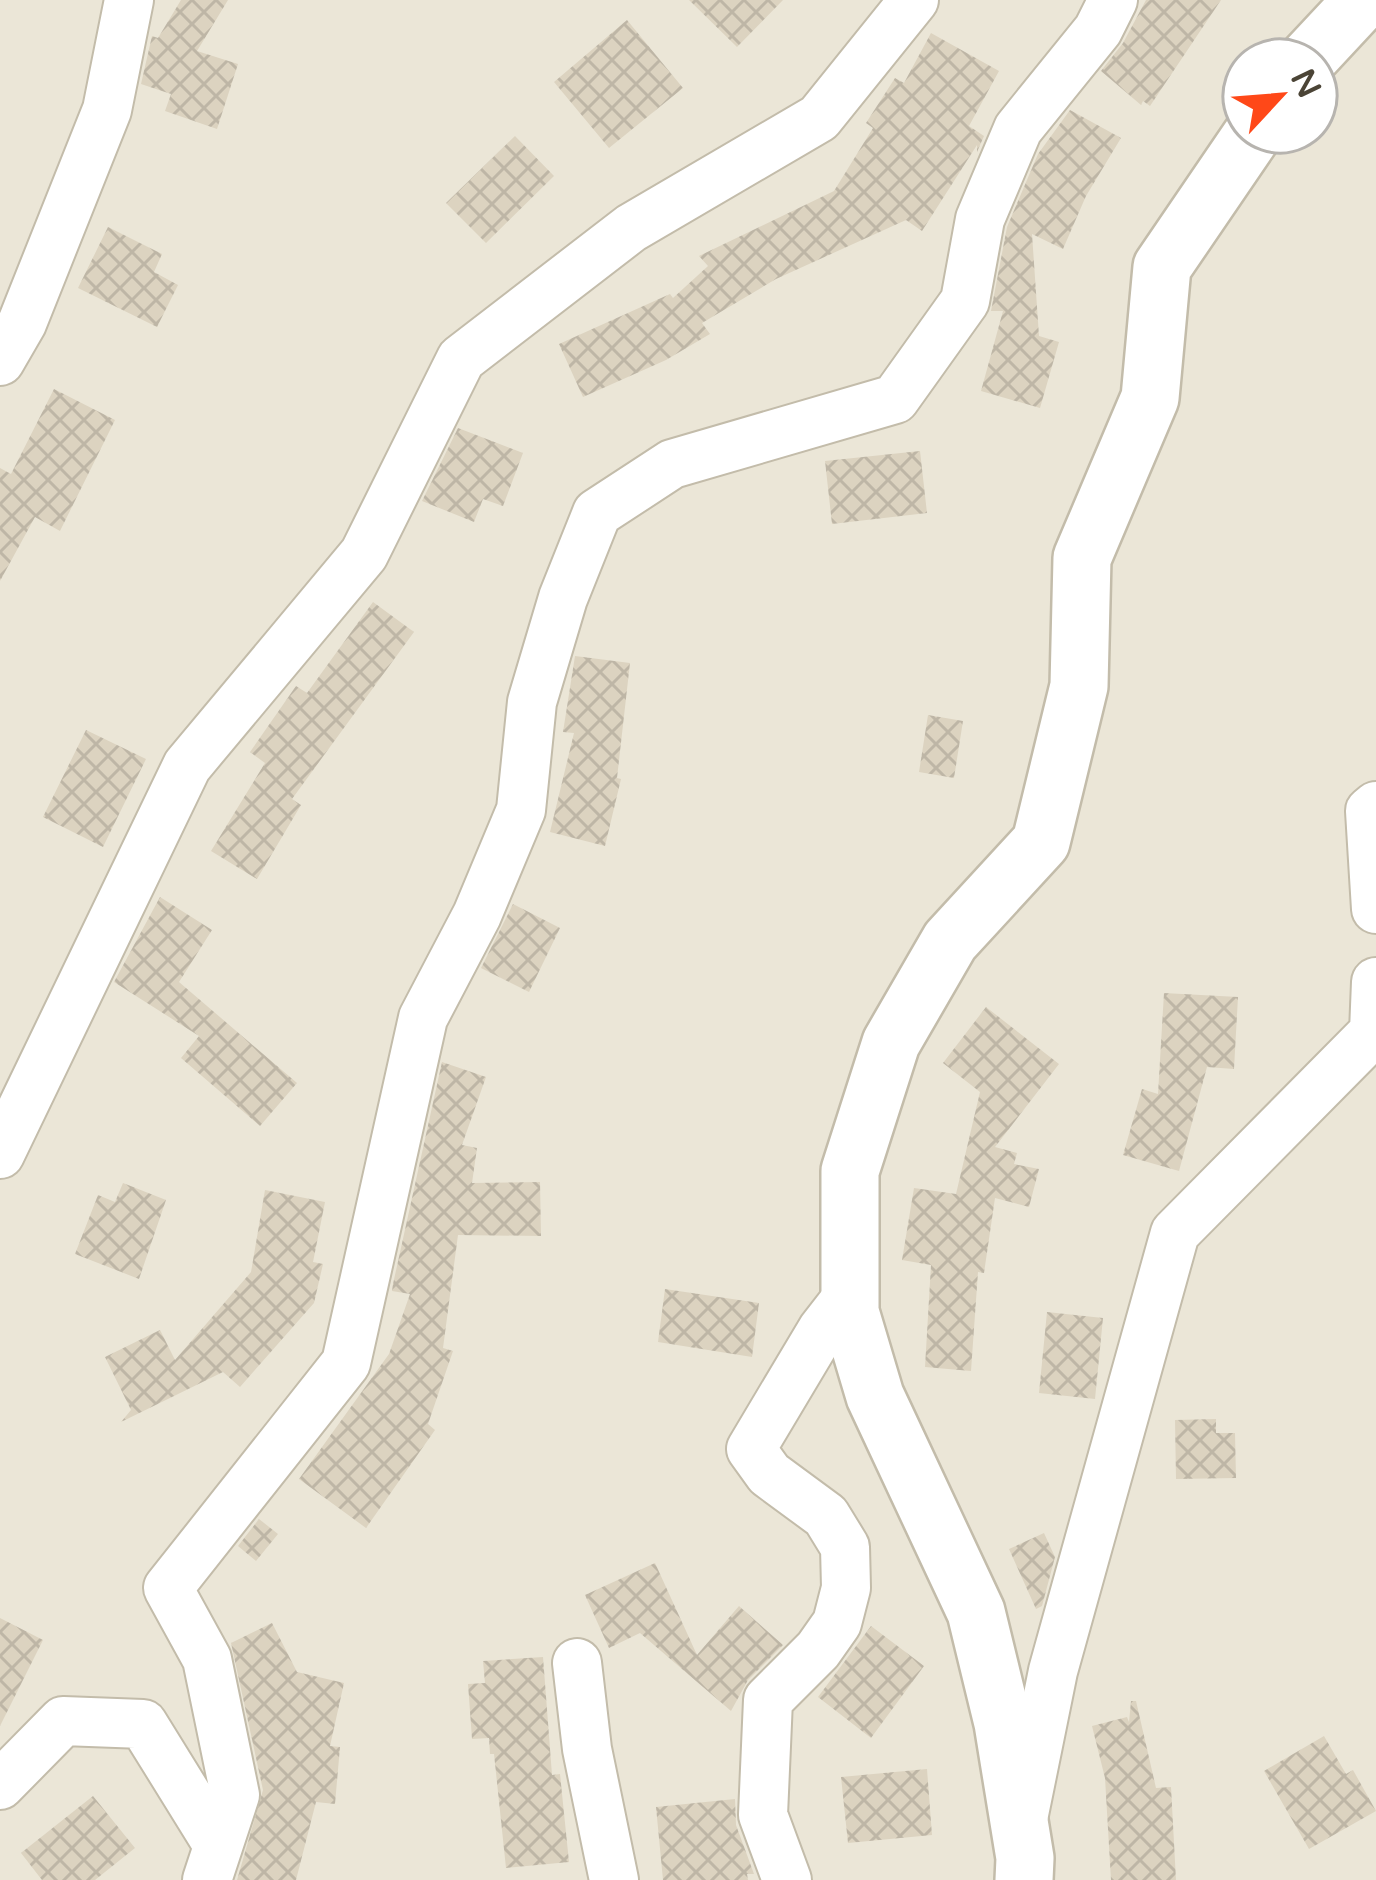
<svg xmlns="http://www.w3.org/2000/svg" width="1376" height="1880" font-family="'Varela Round',sans-serif">
	<style>
		.residential { fill: #ebe6d7; fill-rule: evenodd }
		.building { fill: url(#building-cross-hatch) }
		.lines { fill: none; stroke-linecap: round; stroke-linejoin: round }
		.minor-casing { stroke: #c3bcaa; stroke-width: 52 }
		.tertiary-casing { stroke: #c3bcaa; stroke-width: 62 }
		.minor { stroke: #fff; stroke-width: 48 }
		.tertiary { stroke: #fff; stroke-width: 57 }
	</style>
	<defs>
		<pattern id="building-cross-hatch" width="8" height="8" patternUnits="userSpaceOnUse" patternTransform="scale(3)"><rect width="8" height="8" fill="#dcd3c0"/><path d="M0 0l8 8M0 8l8-8" fill="none" stroke="#beb6a6"/></pattern>
	</defs>
	<rect width="100%" height="100%" fill="#f6f3e9"/>
	<path class="residential" d="M0 0H1376V1880H0ZM1244 60H1316V132H1244Z"/>
	<path class="building" d="M181 0H228L197 51 238 64 217 129 165 111 171 94 141 84 152 36 158 38Z
		M689 0H783L737 47Z
		M1146 0H1221L1150 106 1143 101 1141 105 1101 71 1123 43Z
		M627 20 683 88 609 148 554 82Z
		M931 33 999 71 969 126 984 136 977 152V145L922 231 906 220 776 279 702 323 710 334 666 360 583 397 559 344 670 294 673 298 708 266 699 256 834 191 873 128 866 123 895 78 904 83Z
		M1070 110 1121 138 1086 196 1063 249 1032 234 1039 336 1059 342 1040 408 981 391 1003 311H991L1007 227 1038 154Z
		M515 136 554 176 486 243 446 203Z
		M108 227 162 254 154 272 178 285 157 327 78 288Z
		M54 389 115 420 60 531 35 517 0 581V468L11 474Z
		M458 428 523 453 503 506 483 499 474 522 422 501Z
		M920 451 927 513 832 524 825 461Z
		M373 602 414 632 292 799 301 805 257 879 211 851 265 763 250 752 296 686 307 693Z
		M575 656 630 663 617 778 621 779 605 846 550 832 574 733 563 732Z
		M928 715 963 721 954 778 919 772Z
		M86 730 146 759 103 847 43 817Z
		M160 897 212 930 179 982 297 1083 260 1126 181 1058 199 1036 114 982Z
		M513 904 560 928 529 992 481 968Z
		M1164 993 1238 997 1234 1069 1207 1067 1179 1171 1123 1155 1142 1089 1158 1094Z
		M986 1007 1059 1064 995 1147 1017 1153 1014 1164 1039 1169 1029 1207 995 1198 984 1273 978 1272 971 1371 925 1367 931 1265 902 1260 914 1188 956 1194 980 1092 943 1063Z
		M442 1062 486 1077 462 1145 477 1148 472 1183 540 1182 541 1236 458 1235 443 1348 453 1351 428 1424 435 1430 366 1528 299 1479 389 1354 410 1294 392 1291 393 1284Z
		M123 1183 166 1200 139 1279 75 1254 98 1195 115 1202Z
		M265 1190 325 1202 313 1262 323 1264 314 1303 240 1387 223 1372 121 1422 131 1410 105 1357 160 1330 175 1360 251 1272Z
		M665 1289 759 1303 752 1357 658 1342Z
		M1047 1312 1103 1318 1095 1399 1039 1393Z
		M1216 1419V1433H1235L1236 1478 1176 1479 1175 1420Z
		M259 1519 278 1534 256 1561 238 1546Z
		M1044 1533 1055 1557 1042 1606 1036 1609 1009 1549Z
		M655 1563 697 1655 739 1606 783 1645 748 1680 731 1711 640 1633 609 1648 585 1595Z
		M0 1618 43 1640 0 1726Z
		M272 1623 297 1672 344 1683 330 1746 340 1747 335 1804 316 1802 296 1880H237L263 1790 231 1643Z
		M871 1626 924 1666 871 1738 818 1697Z
		M543 1657 552 1775 560 1774 569 1862 506 1868 494 1754H490L489 1738 472 1739 468 1684 485 1683 483 1661Z
		M1131 1701H1136L1156 1788 1171 1787 1176 1880H1111L1105 1778 1092 1726 1127 1717 1129 1722Z
		M1324 1736 1346 1774 1353 1770 1376 1811 1309 1849 1264 1771Z
		M927 1769 932 1835 848 1843 841 1777Z
		M93 1796 135 1848 95 1880H42L21 1853Z
		M735 1799 736 1825 754 1874H747L748 1880H663L656 1807Z"/>
	<g class="lines">
		<g class="minor-casing">
			<path id="minor" d="M0 361 22 323 107 110 129 0
				M1376 806 1370 811 1376 909
				M0 1154 187 766 364 554 461 359 631 228 819 118 914 0
				M577 1663 587 1749 614 1880
				M0 1785 63 1721 143 1724 218 1845
				M1024 1814 1053 1671 1175 1233 1374 1032 1376 982
				M207 1880 235 1795 207 1659 168 1588 346 1363 423 1018 477 915 521 810 532 702 563 598 597 513 672 464 895 399 965 301 980 219 1018 129 1098 30 1113 0
				M787 1880 763 1815 768 1700 818 1650 837 1623 846 1588 845 1547 826 1516 769 1474 751 1449 822 1330 850 1294"/>
		</g>
		<g class="tertiary-casing">
			<path id="tertiary" d="M1307 60 1363 0
				M1024 1880 1025 1858 1003 1723 976 1612 875 1396 850 1312V1171L891 1043 950 941 1041 842 1079 686 1082 558 1150 398 1162 267 1254 132"/>
		</g>
		<use href="#minor" class="minor"/>
		<use href="#tertiary" class="tertiary"/>
	</g>
	<g transform="translate(1280 96) rotate(64)"><circle r="57" fill="#ffffff" stroke="#b7b4af" stroke-width="3"/>
	<path d="M0-9L21 45L0 30L-21 45Z" fill="#ff4818"/>
	<text y="-18" font-size="33" font-weight="bold" text-anchor="middle" fill="#4b4436">N</text>
	</g>
</svg>
